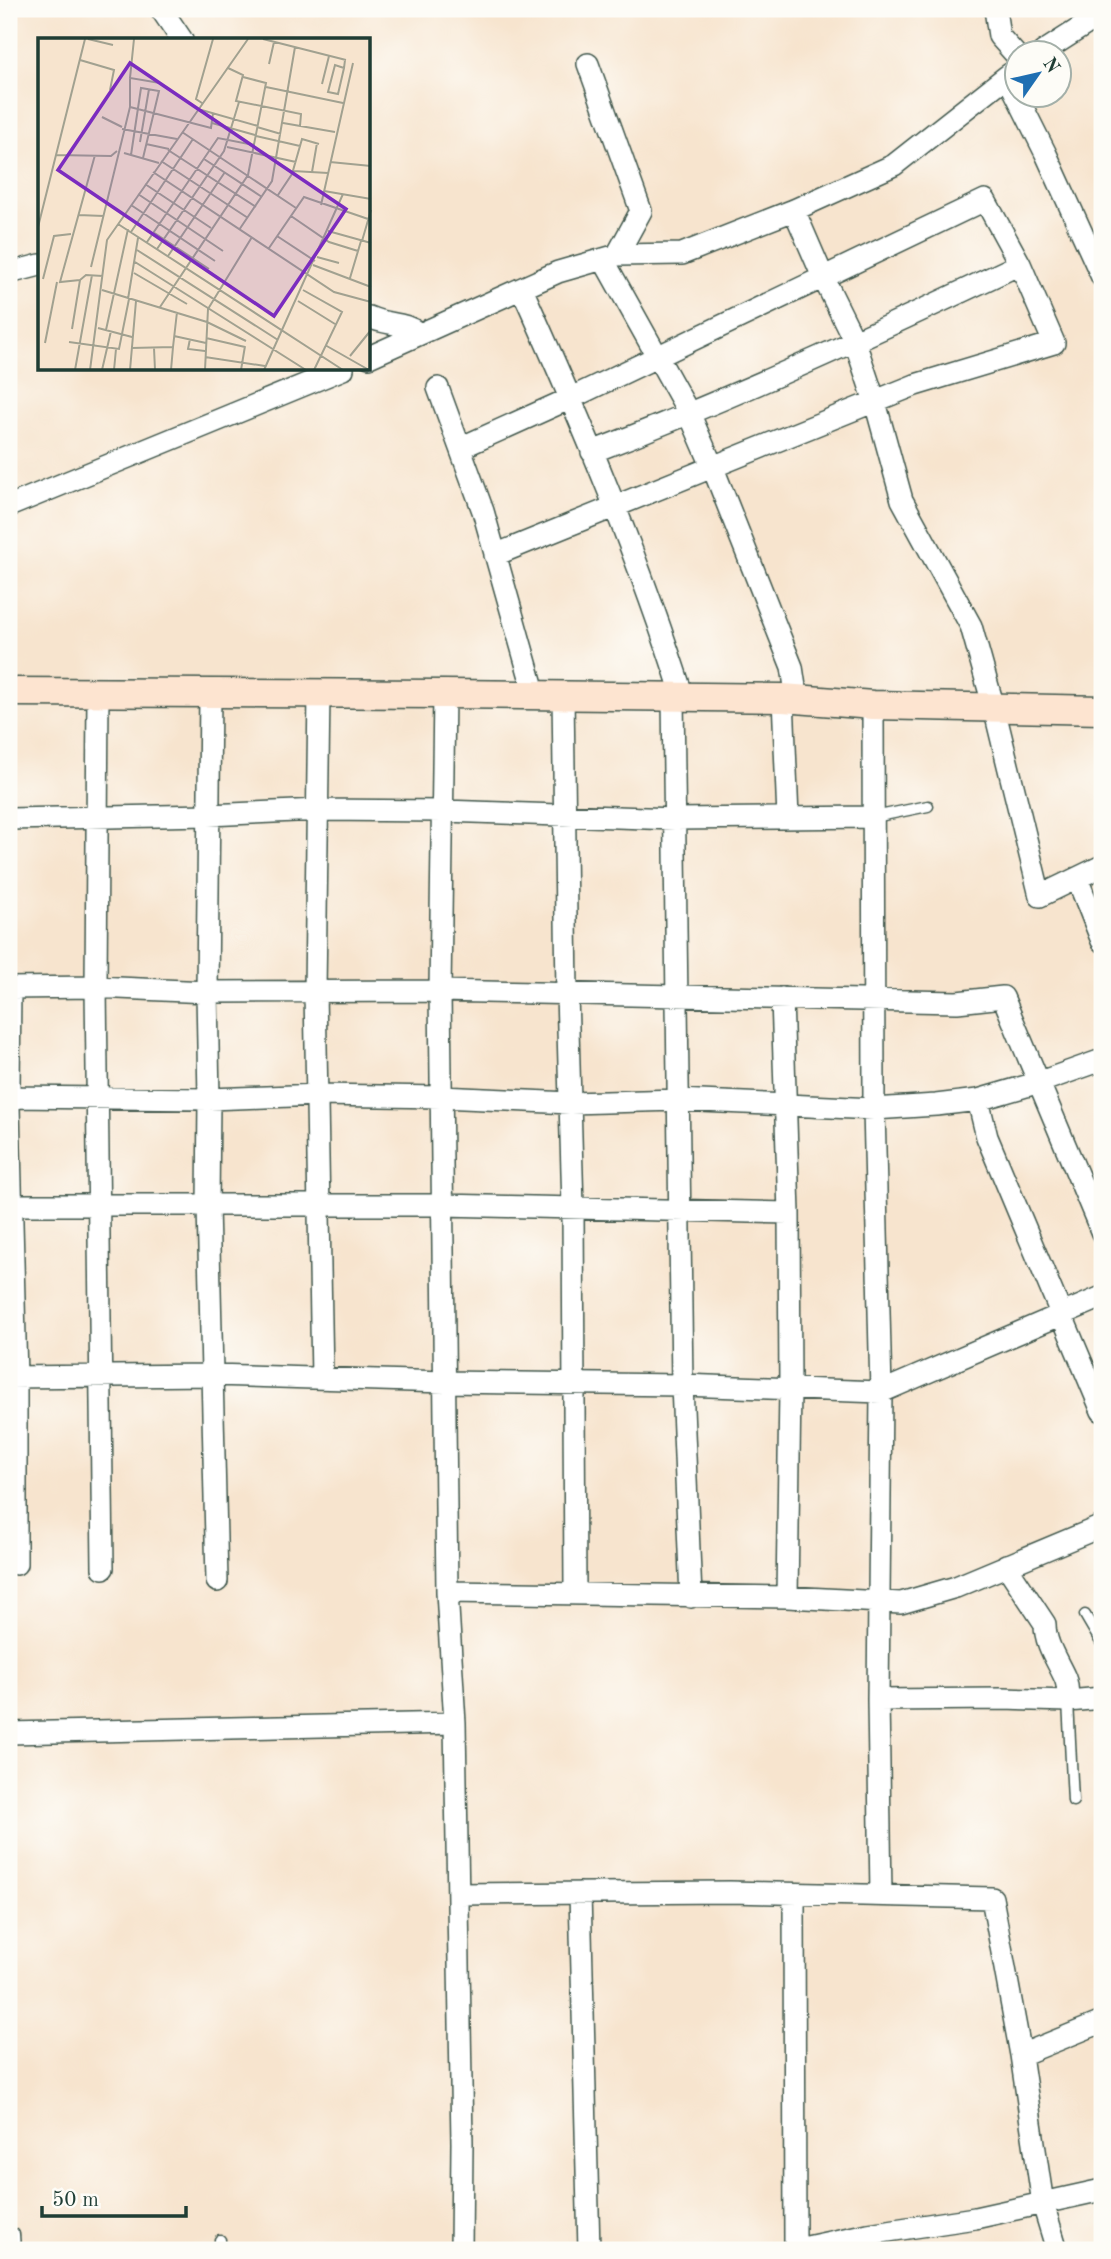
<svg xmlns="http://www.w3.org/2000/svg" width="1111" height="2259" font-family="'Old Standard TT',serif">
	<style>
		.lines { fill: none; stroke-linecap: round; stroke-linejoin: round }
		.lane-casing { stroke: #3f564b; stroke-width: 13 }
		.street-casing { stroke: #3f564b; stroke-width: 24 }
		.secondary-casing { stroke: #3f564b; stroke-width: 31 }
		.lane { stroke: #fff; stroke-width: 10 }
		.street { stroke: #fff; stroke-width: 21 }
		.secondary { stroke: #fde4d0; stroke-width: 28 }
		.inset-road { fill: none; stroke: #a1a190; stroke-width: 2 }
		.view { fill: #7b2cbf; fill-opacity: 0.15; stroke: #7b2cbf; stroke-width: 3.5 }
		.inset-edge { fill: none; stroke: #1f3d34; stroke-width: 3.5 }
	</style>
	<rect width="100%" height="100%" fill="#fdfcf7"/>
	<filter id="ink" filterUnits="userSpaceOnUse"><feTurbulence type="fractalNoise" baseFrequency=".0143" numOctaves="2"/><feDisplacementMap in="SourceGraphic" scale="14" xChannelSelector="R" yChannelSelector="G"/><feConvolveMatrix kernelMatrix="1 2 1 2 8 2 1 2 1" color-interpolation-filters="sRGB"/></filter>
	<filter id="wash" filterUnits="userSpaceOnUse"><feTurbulence type="fractalNoise" baseFrequency=".00686" numOctaves="4" result="noise"/><feDisplacementMap in="SourceGraphic" scale="28" xChannelSelector="R" yChannelSelector="G"/><feGaussianBlur stdDeviation="1.57" result="paint"/><feColorMatrix in="noise" values="0 0 0 0 0 0 0 0 0 0 0 0 0 0 0 0 0 1.4 0 .05"/><feComposite in="paint" operator="in"/></filter>
	<g filter="url(#wash)">
		<rect width="100%" height="100%" fill="#f7e4ce"/>
	</g>
	<g filter="url(#ink)">
		<g class="lines">
			<g class="lane-casing">
				<path id="lane" d="M874 817 928 806
					M1085 1615 1102 1644
					M1068 1701 1073 1801
					M14 2234 15 2250
					M220 2240V2250"/>
			</g>
			<g class="street-casing">
				<path id="street" d="M161 9 182 40
					M995 9 999 36 1016 55
					M1043 52 1102 14
					M588 64 641 211 617 255
					M1016 70 1007 76 1046 154 1102 277
					M794 210 823 277 855 342 875 402 902 500 971 626 994 708 1040 896 1102 866
					M603 259 690 415 713 468 792 667 797 700
					M9 273 40 265
					M522 289C582 422 639 558 683 697
					M369 317C388 326 403 321 420 334
					M369 357 558 272 617 255 682 254 794 210 894 165 1007 76
					M438 388 483 511 535 695
					M460 448 571 398 985 200 1020 264 1054 343 915 385 495 555
					M592 452C738 396 879 331 1020 264
					M9 506 343 369
					M98 692 96 987 103 1568
					M210 693 207 992 209 1099 208 1206 217 1581
					M319 693 315 991 322 1378
					M444 694 440 991 447 1592 455 1723 462 2143 461 2250
					M563 695 567 993 573 1208 575 1594
					M673 697 682 1385 691 1597
					M783 698 788 818
					M873 705 874 1109 881 1392 878 1700 881 1895
					M9 819 208 815 318 810 443 811 675 819 874 817
					M1077 878 1102 941
					M9 988 96 987 207 992 440 991 957 1002 1003 997 1102 1233
					M782 998 789 1213 790 1389 787 1597
					M9 1088 10 988
					M9 1097 209 1099 319 1095 441 1097 570 1103 678 1100 874 1109 936 1105 978 1100 1040 1082 1102 1060
					M978 1100 987 1137 1102 1411
					M9 1107 16 1377V1564
					M9 1205H443L789 1213
					M9 1377 213 1375 445 1382 682 1385 881 1392 1102 1297
					M1006 1565 1045 1624C1045 1644 1057 1660 1065 1678 1068 1685 1068 1693 1068 1701
					M447 1592 787 1597 901 1603 956 1587 1102 1526
					M878 1700 1003 1699 1068 1701 1102 1698
					M9 1733 455 1723
					M580 1893 589 2250
					M458 1894 730 1892 992 1898 1021 2055 1043 2204 1057 2250
					M794 1894 795 2250
					M1021 2055 1102 2022
					M793 2250 868 2234 975 2218 1102 2190"/>
			</g>
			<g class="secondary-casing">
				<path id="secondary" d="M9 692 444 694 783 698 873 705 1102 710"/>
			</g>
			<use href="#lane" class="lane"/>
			<use href="#street" class="street"/>
			<use href="#secondary" class="secondary"/>
		</g>
	</g>
	<g transform="translate(38 38)">
		<rect width="332" height="332" fill="#f7e4ce"/>
		<path class="inset-road" d="M50 1 75 7M96 1 92 40 122 45M225 1 308 22M42 22 76 32 72 52M231 26 236 4M190 30 205 37 198 63 263 76 262 88M306 30 297 27 290 54 300 56 306 30 307 22M284 46 291 18M228 49 305 65M164 65 158 61 175 1M92 69 173 90 175 75M160 71 220 88M64 79 84 89M174 85 217 97M245 85 297 94M219 89 243 96M84 91 139 101M144 94 258 170M218 98 262 108M102 104 111 51M108 106 131 111M189 109 258 124M130 112 218 169M86 115 121 125M18 117 73 118 79 113M93 117 103 50 121 53 105 120M166 121 224 159M123 123 210 180M292 124 333 128M255 133 290 135M115 134 296 254 333 264M274 134 279 105M107 146 173 190M286 153 333 161M100 156 185 213M240 157 254 136 264 101 281 106M93 167 177 223M283 167 315 25M40 177 66 178M253 178 291 204 320 213M80 186 305 332M0 189 47 1M201 192 234 143 257 9M290 193 333 205M93 194 155 101M115 194 171 231M239 198 277 223M324 203 333 172M109 204 180 100 216 107M231 210 266 159 333 182M119 211 186 113 201 64M99 212 240 302M130 218 187 134M279 219 301 225M97 224 268 332M275 227 333 249M53 229 92 69V40M96 235 149 266M312 240 323 203M5 241 16 198 33 196M42 242 22 244 57 117M64 252 169 284 208 303M265 252 304 274 276 332M90 261 100 200M260 263 297 286M122 269 210 137 228 45 205 39M60 290 94 299M34 291 42 242 48 237 65 238M68 292 90 191M136 298 168 305M168 300 207 309M152 301 150 311 167 313M31 304 81 311 91 261M7 305 19 244M287 307 331 332M93 310 135 309 139 274M116 310 117 332M312 318 333 292M167 319 227 328M37 332 54 237M52 332 69 202 210 1M64 332 73 293M76 332 78 311M92 332 98 263M133 332 135 309M167 332 170 271 214 199M203 332 207 308M226 332 305 156"/>
		<path class="view" d="M92 25 308 171 236 278 20 132Z"/>
		<rect width="332" height="332" class="inset-edge"/>
	</g>
	<rect width="1111" height="2259" fill="none" stroke="#fdfcf7" stroke-width="35"/>
	<g transform="translate(1038 74) rotate(56)"><circle r="33" fill="#fdfcf7" stroke="#a4b0a9" stroke-width="2"/>
	<path d="M0-5L12 26L0 18L-12 26Z" fill="#1f6fb2"/>
	<text y="-10" font-size="19" font-weight="bold" text-anchor="middle" fill="#1f3d34">N</text>
	</g>
	<path d="M42 2206v10h144v-10" fill="none" stroke="#1f3d34" stroke-width="3.5"/>
	<text x="52" y="2206" font-size="21" fill="#1f3d34" stroke="#fdfcf7" stroke-width="5" paint-order="stroke">50 m</text>
</svg>
